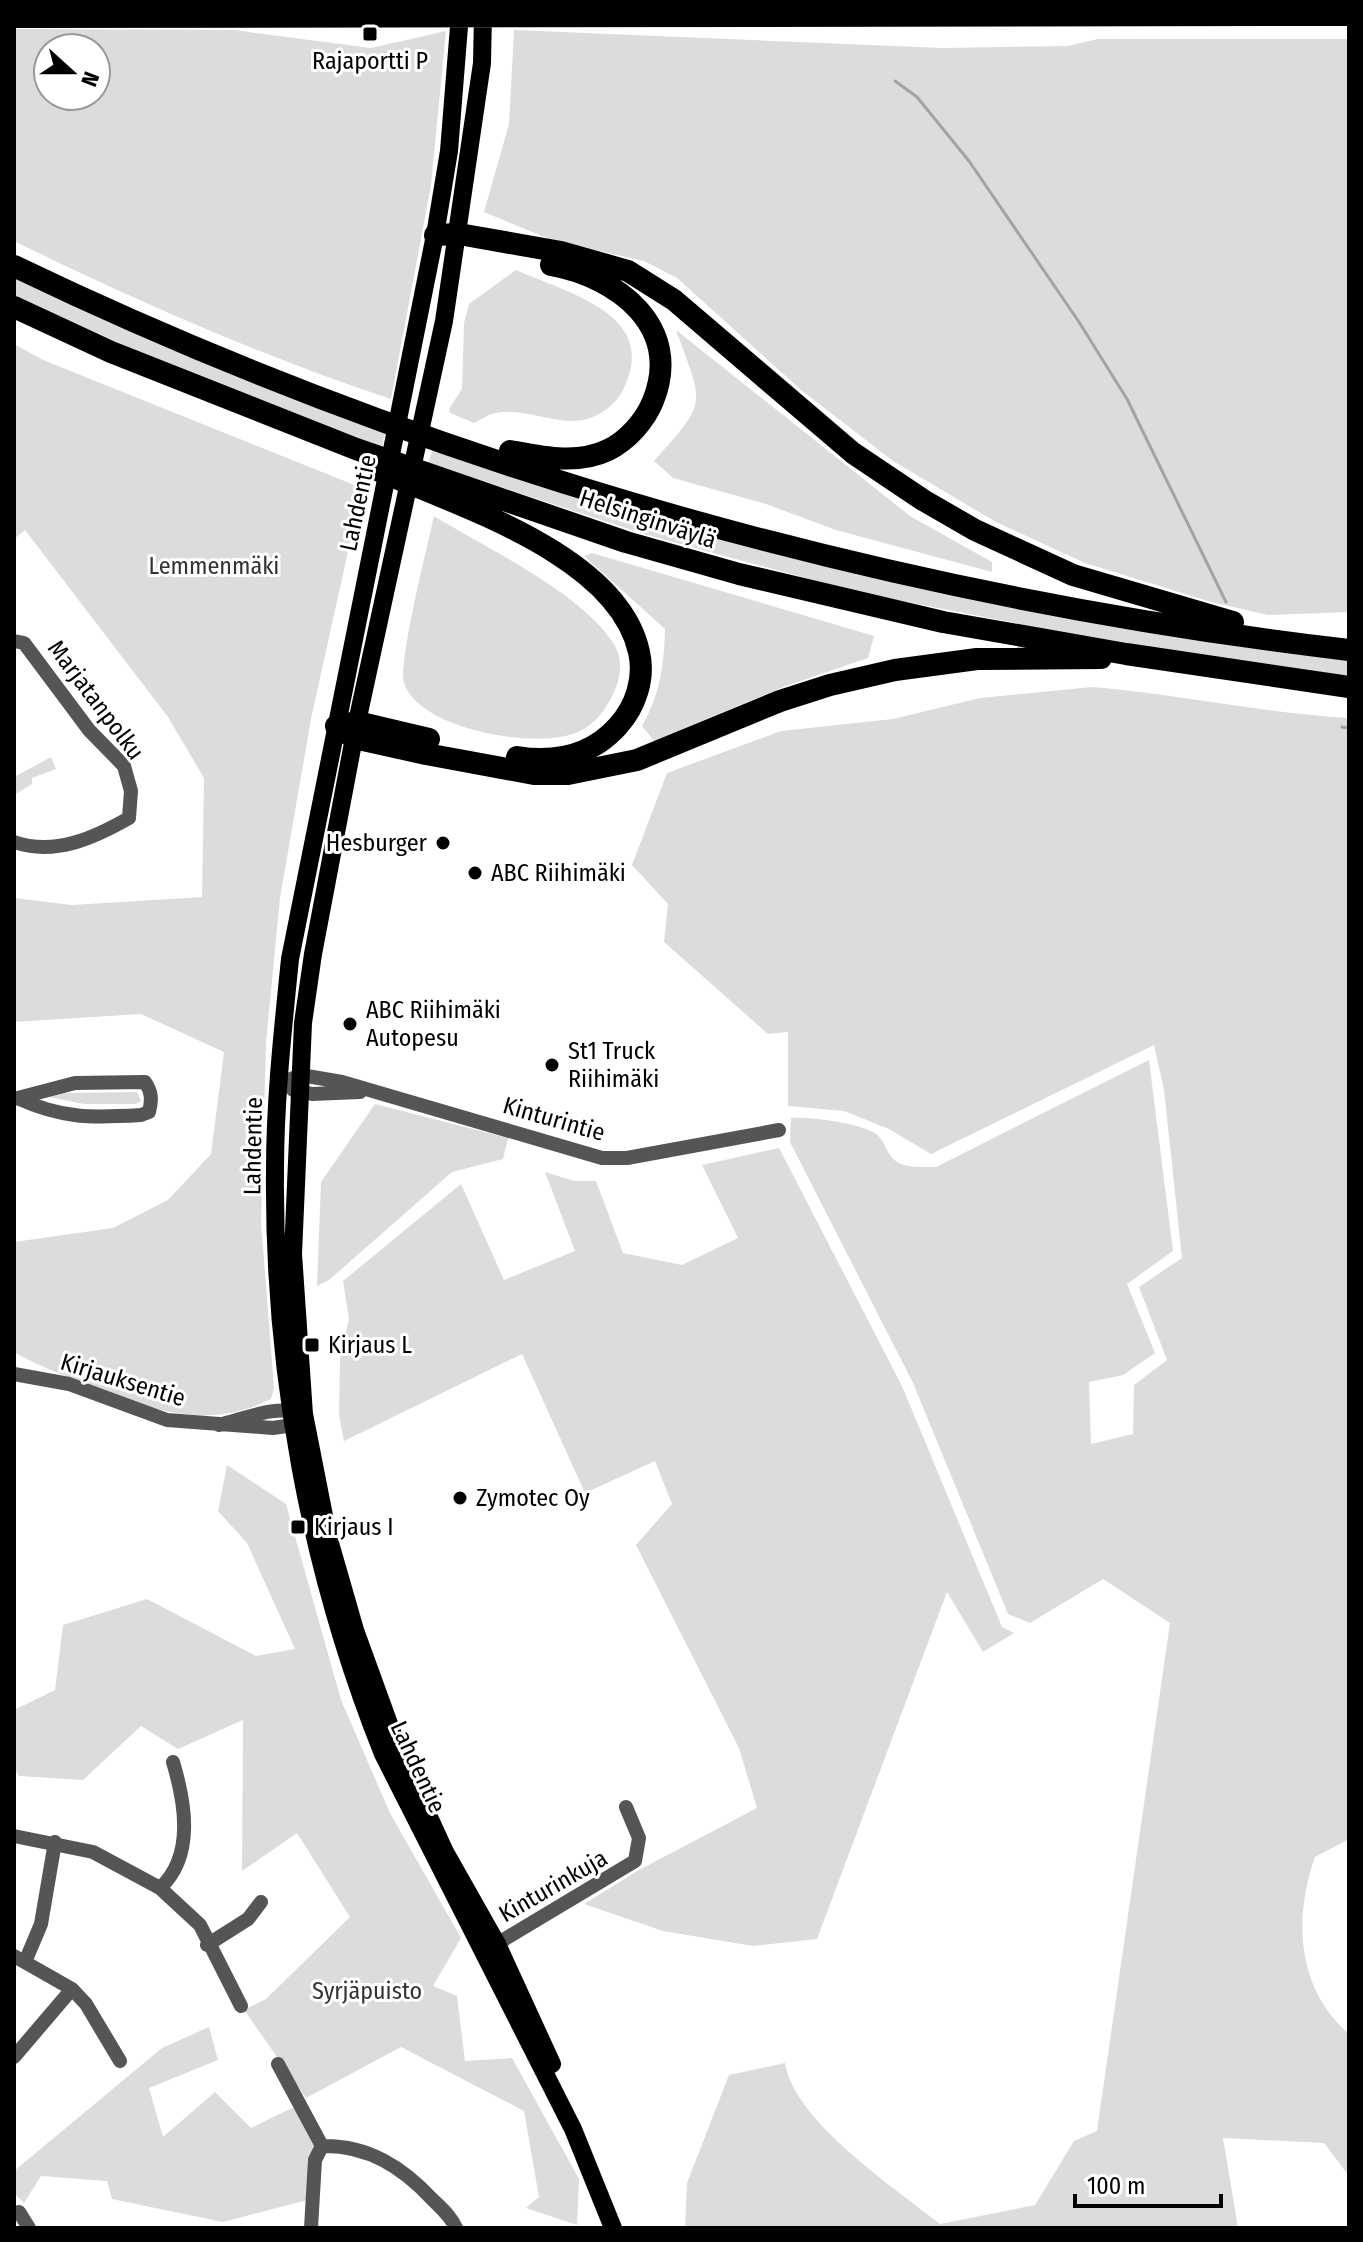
<svg xmlns="http://www.w3.org/2000/svg" width="1363" height="2242" font-family="'Fira Sans Condensed',sans-serif">
	<style>
		.green { fill: #dcdcdc; fill-rule: evenodd }
		.lines { fill: none; stroke-linecap: round; stroke-linejoin: round }
		.stream { stroke: #a3a3a3; stroke-width: 3 }
		.minor { stroke: #555; stroke-width: 14 }
		.major { stroke: #000; stroke-width: 18 }
		.highway { stroke: #000; stroke-width: 22 }
		.poi-dot { fill: #000; stroke: #fff; stroke-width: 3 }
		.labels { text-anchor: middle; stroke-width: 6; stroke-linejoin: round; paint-order: stroke }
		.poi-label { font-size: 24px; fill: #000; stroke: #fff; text-anchor: start }
		.street-label { font-size: 24px; fill: #000; stroke: #fff }
		.park-label { font-size: 24px; fill: #333; stroke: #fff }
	</style>
	<rect width="100%" height="100%" fill="#fff"/>
	<path class="green" d="M14 29 234 30 371 48 446 31 431 185 391 399C262 356 136 301 14 241ZM48 48H96V96H48Z
		M514 30 943 48 1068 46 1098 39H1349V612L1268 615 1211 602 1085 563 996 522 893 461 801 390 677 278 644 261 554 241 484 212 509 124Z
		M516 270C565 292 656 313 626 383 620 400 605 414 587 419 557 427 526 407 496 413 489 414 481 420 474 423L450 413 449 409 462 389 464 323 469 304Z
		M14 274 386 429 382 446C255 407 134 350 14 295Z
		M676 330 910 516 992 562V572L836 530 766 504 673 478 654 461C708 400 704 407 676 330Z
		M14 344 43 360 362 488 311 719 280 898 266 1043 261 1222 274 1388 271 1399C208 1431 150 1410 88 1385 62 1374 38 1366 14 1352V1242L113 1228 168 1200 211 1154 224 1052 141 1014 14 1022V898L72 905 202 897 204 778 168 717 25 530 14 539Z
		M434 445 648 516 1349 656V677L1123 644 861 593 644 534 428 463Z
		M434 516C486 548 578 591 612 641 623 657 622 675 614 692 606 709 596 724 578 732 538 750 419 730 404 683 398 663 428 544 434 516Z
		M592 553 874 636 868 658 783 687 654 741 642 726C660 695 664 665 665 629L584 556Z
		M1092 687C1178 694 1263 713 1349 718V1839L1315 1857C1293 1919 1297 1989 1349 2034V2176L1324 2143 1223 2138 1238 2228H685L687 2183 729 2075 785 2063C794 2121 895 2188 940 2224L1035 2205 1074 2141 1097 2131 1170 1623 1103 1579 1030 1623 1008 1614 913 1383 790 1142 791 1118C810 1116 854 1123 871 1131 887 1138 884 1155 899 1163 908 1168 925 1167 936 1167L1149 1060 1173 1251 1127 1284 1155 1353 1123 1375 1089 1382 1091 1444 1133 1434 1134 1385 1167 1360 1139 1287 1182 1258 1164 1090 1154 1045 931 1154 889 1129 844 1111 788 1106V1032L768 1034 664 942 668 904 632 865 667 773 781 731 893 719 980 698Z
		M51 757 56 769 32 778V784L14 795V777Z
		M137 1092 141 1101 136 1104H84L49 1097 65 1093Z
		M375 1104 508 1138 503 1159 452 1172 329 1280 317 1286 321 1182Z
		M779 1148 902 1386 1002 1627 1014 1633 983 1652 947 1592 817 1939 753 1946 663 1931 584 1904 639 1870 757 1808 739 1748 636 1545 672 1504 655 1461 585 1493 522 1354 344 1441 339 1415 340 1358 349 1319 343 1281 461 1184 504 1280 575 1251 545 1172 574 1181H596L623 1253 682 1265 738 1238 702 1165Z
		M227 1465 286 1504 341 1700 390 1813 461 1938 433 1986 457 1996 465 2061 512 2058 579 2179 577 2225 526 2208 539 2197 524 2111 401 2047 306 2098 244 2010 266 1999 350 1917 297 1833 242 1871 243 1720 178 1749 141 1726 83 1780 19 1776 14 1768V1710L55 1690 63 1625 147 1599 256 1656 295 1649 247 1543 218 1511Z
		M209 2027 218 2060 149 2088 163 2137 215 2092 251 2128 294 2107 318 2147 307 2200 223 2222 112 2199 107 2181 41 2176 24 2203 14 2193V2171L162 2048Z"/>
	<g class="lines">
		<path class="stream" d="M895 81 917 97 969 161 1079 322 1127 399 1226 602
			M1342 727 1349 728"/>
		<path class="minor" d="M14 641 24 643 89 730 124 766 131 791 129 818C94 838 55 856 14 842
			M278 1084 301 1075 342 1082 602 1158H627L779 1130
			M293 1090 312 1094 360 1092
			M14 1099 75 1083 145 1082C152 1092 152 1100 149 1112L141 1115C92 1118 63 1119 17 1098
			M14 1374 69 1384 167 1420 273 1428 293 1425 304 1414C277 1404 247 1418 219 1425
			M14 1836 93 1852 160 1888 200 1925 241 2006
			M160 1888C195 1856 185 1802 173 1762
			M207 1945 248 1919 261 1902
			M490 1948 635 1861 639 1838 626 1807
			M14 1956 72 1989 86 2004 120 2061
			M25 1962 41 1924 55 1842
			M14 2057 72 1989
			M278 2064 322 2146
			M322 2146C368 2145 402 2167 432 2199 441 2208 451 2216 456 2228
			M19 2212 29 2228
			M311 2228 315 2160 322 2146"/>
		<path class="major" d="M460 14 449 151 435 235 290 959C283 1029 275 1099 275 1170 273 1369 309 1569 383 1754L573 2129 613 2228
			M483 14 482 63 444 321 357 722 313 954 303 1023 293 1254 304 1414 328 1536 355 1630 400 1754 445 1852 497 1944 552 2064
			M14 19 1349 17"/>
		<path class="highway" d="M435 235 459 234 561 252 628 271 674 300 853 453 923 500 975 530 1073 575 1233 622
			M14 266C432 467 889 596 1349 650
			M14 307 111 352 356 449 626 542 739 574 943 622 1126 654 1349 687
			M510 451C542 457 577 465 608 450 627 441 645 421 653 401 683 327 618 277 551 265
			M377 470C459 506 618 555 639 652 645 678 636 706 618 726 591 756 555 763 517 757
			M336 726 354 738 426 754 534 774H568L637 760 780 701 830 685 895 670 977 659 1101 658
			M336 726 357 722 429 739"/>
	</g>
	<g class="poi-dot">
		<rect x="362" y="26" width="16" height="16" rx="4"/>
		<circle cx="443" cy="843" r="8"/>
		<circle cx="475" cy="873" r="8"/>
		<circle cx="350" cy="1024" r="8"/>
		<circle cx="552" cy="1065" r="8"/>
		<rect x="304" y="1337" width="16" height="16" rx="4"/>
		<circle cx="460" cy="1498" r="8"/>
		<rect x="290" y="1519" width="16" height="16" rx="4"/>
	</g>
	<g class="labels">
		<g class="poi-label">
			<text x="370" y="69" text-anchor="middle">Rajaportti P</text>
			<text x="427" y="851" text-anchor="end">Hesburger</text>
			<text x="491" y="881">ABC Riihimäki</text>
			<text x="366" y="1018">ABC Riihimäki<tspan x="366" dy="28">Autopesu</tspan></text>
			<text x="568" y="1059">St1 Truck<tspan x="568" dy="28">Riihimäki</tspan></text>
			<text x="328" y="1353">Kirjaus L</text>
			<text x="476" y="1506">Zymotec Oy</text>
			<text x="314" y="1535">Kirjaus I</text>
		</g>
		<g class="street-label">
			<text transform="translate(358 503) rotate(-78)" y="8">Lahdentie</text>
			<text transform="translate(648 519) rotate(18)" y="8">Helsinginväylä</text>
			<text transform="translate(96 700) rotate(53)" y="8">Marjatanpolku</text>
			<text transform="translate(554 1119) rotate(16)" y="8">Kinturintie</text>
			<text transform="translate(253 1146) rotate(-89)" y="8">Lahdentie</text>
			<text transform="translate(123 1380) rotate(17)" y="8">Kirjauksentie</text>
			<text transform="translate(418 1767) rotate(65)" y="8">Lahdentie</text>
			<text transform="translate(553 1886) rotate(-30)" y="8">Kinturinkuja</text>
		</g>
		<g class="park-label">
			<text x="214" y="574">Lemmenmäki</text>
			<text x="367" y="1999">Syrjäpuisto</text>
		</g>
	</g>
	<rect width="1363" height="2242" fill="none" stroke="#000000" stroke-width="32"/>
	<g transform="translate(72 72) rotate(111)"><circle r="38" fill="#ffffff" stroke="#999999" stroke-width="2"/>
	<path d="M0-6L14 30L0 20L-14 30Z" fill="#000000"/>
	<text y="-12" font-size="22" font-weight="bold" text-anchor="middle" fill="#000000">N</text>
	</g>
	<path d="M1075 2194v12h146v-12" fill="none" stroke="#000000" stroke-width="4"/>
	<text x="1087" y="2194" font-size="24" fill="#000000" stroke="#ffffff" stroke-width="6" paint-order="stroke">100 m</text>
</svg>
